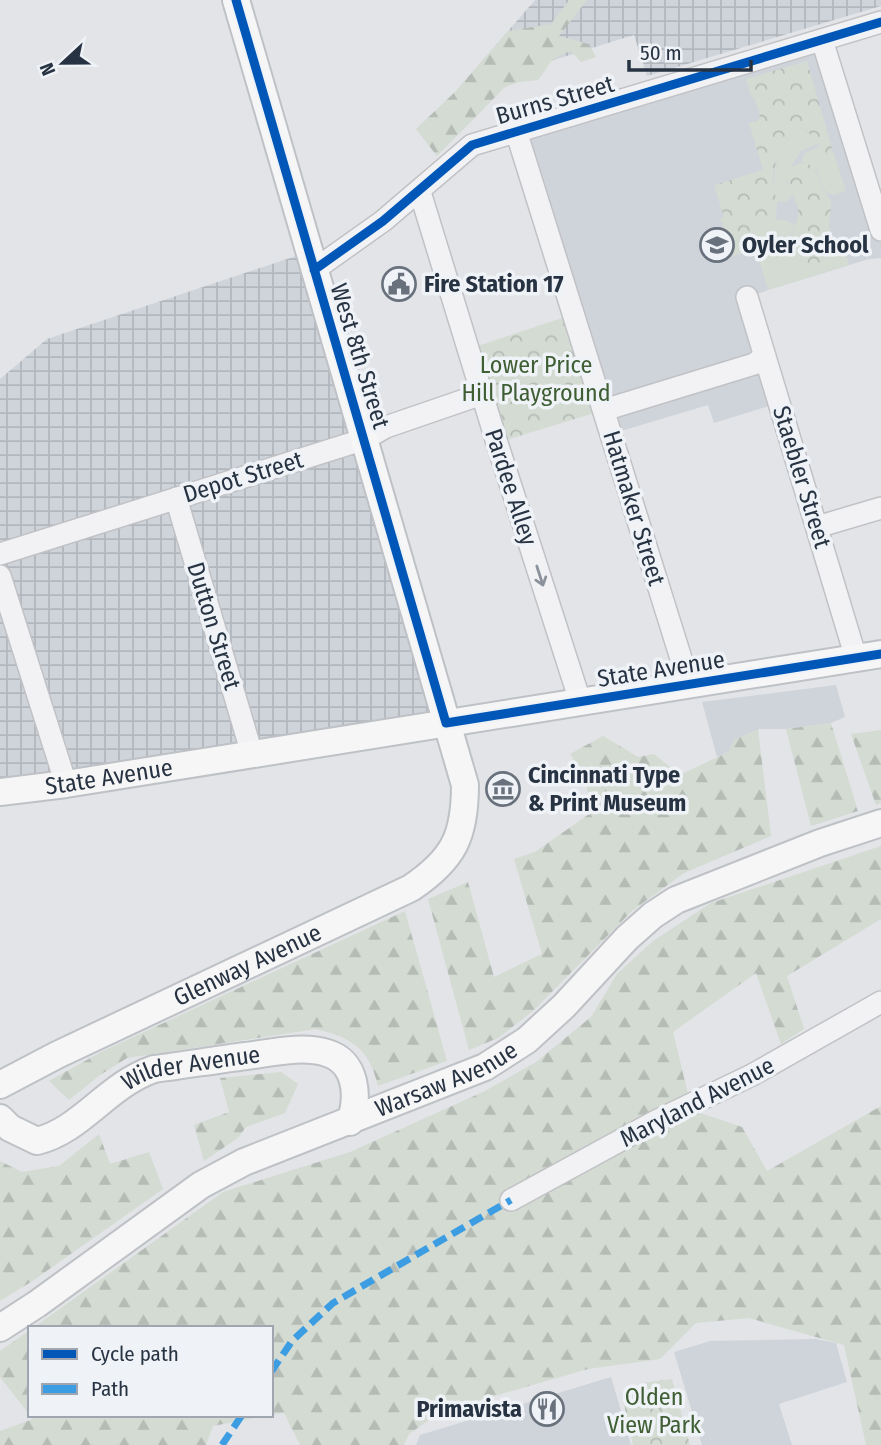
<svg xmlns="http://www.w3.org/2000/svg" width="881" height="1445" font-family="'Fira Sans Condensed',sans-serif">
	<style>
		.built { fill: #cfd4db }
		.industrial { fill: url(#industrial-grid) }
		.grass { fill: #d3dbd2 }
		.forest { fill: url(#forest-firs) }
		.park { fill: url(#park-crowns) }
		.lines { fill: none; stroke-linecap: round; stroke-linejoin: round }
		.minor-casing { stroke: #c0c2c5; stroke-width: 24 }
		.major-casing { stroke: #bec1c5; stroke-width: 30 }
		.minor { stroke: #f2f2f4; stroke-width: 21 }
		.major { stroke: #f6f6f7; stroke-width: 26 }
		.quiet { stroke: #3d9de3; stroke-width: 7; stroke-dasharray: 14 7; stroke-linecap: butt }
		.cycleway-casing { stroke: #eff3f7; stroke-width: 13 }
		.cycleway { stroke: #0057b8; stroke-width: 9 }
		.oneway { stroke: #8c929b }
		.labels { text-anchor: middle; stroke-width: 7; stroke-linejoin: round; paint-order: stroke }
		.street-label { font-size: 24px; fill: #273342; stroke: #eff3f7 }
		.poi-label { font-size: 24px; font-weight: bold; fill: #273342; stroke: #eff3f7; text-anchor: start }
		.park-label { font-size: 24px; fill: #3f5e34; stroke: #eff3f7 }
	</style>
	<defs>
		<pattern id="industrial-grid" width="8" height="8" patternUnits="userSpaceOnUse" patternTransform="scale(1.75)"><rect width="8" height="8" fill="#cfd4db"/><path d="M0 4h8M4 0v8" fill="none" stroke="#b2b6bd"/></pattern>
		<pattern id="forest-firs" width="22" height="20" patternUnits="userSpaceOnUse" patternTransform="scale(1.75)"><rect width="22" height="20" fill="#d3dbd2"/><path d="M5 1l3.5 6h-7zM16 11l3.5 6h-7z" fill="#b5bcb6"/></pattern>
		<pattern id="park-crowns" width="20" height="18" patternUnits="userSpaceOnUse" patternTransform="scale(1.75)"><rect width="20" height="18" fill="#d3dbd2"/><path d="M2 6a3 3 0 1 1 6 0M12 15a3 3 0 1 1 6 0" fill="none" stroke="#b5bcb6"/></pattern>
	</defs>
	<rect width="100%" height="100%" fill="#e2e4e7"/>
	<path class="built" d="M822 40 881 232V258L869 259 768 290 757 294 754 298 779 403 714 423 708 405 611 434 516 131Z
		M836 685 845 717 831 723 786 729H758L728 752 717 757 702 702Z
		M816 1339 836 1343 847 1382 779 1404 792 1445H702L674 1352 710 1341Z
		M611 1377 631 1445H416L420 1435Z"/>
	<path class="industrial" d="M535 0H881V6L647 76 634 35 457 90Z
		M308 252 446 723 0 792V379L47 339Z"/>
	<path class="grass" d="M799 125 819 143 801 151 788 171 786 182 793 194 786 202H776C769 173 779 145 799 125Z
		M821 146 826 156 832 148 846 191 834 195 827 193 821 185 817 171 801 161 805 152Z
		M775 219 788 221 795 225 791 236 806 263C818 264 826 261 832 250L844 247 849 265 768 290 751 234 774 227Z"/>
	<path class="forest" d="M569 0H587L559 36 589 44 596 57 581 62 571 51C546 60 553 62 538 80L519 82 505 87 437 156 416 129 457 90 508 31 551 24Z
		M831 723 858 811 811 826 786 729Z
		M758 729 771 836 684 873 632 911 533 1011 498 1038 469 1050 428 899 468 882 494 977 542 954 514 859 535 852 592 812 584 775 570 754 603 736 638 757 654 754 680 775 728 752 734 740Z
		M881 730V803L876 805 851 734Z
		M881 846V919L787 976 804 1029 781 1044 756 973 673 1032 689 1098 700 1113 742 1127 767 1171 881 1106V1445H866L844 1345 749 1318 696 1323 660 1359 588 1369 442 1411 409 1434 404 1445H300L284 1413 271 1415V1328H33L223 1192 350 1152 485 1091 536 1062 591 1017 617 974 653 941 711 903Z
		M405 911 447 1061 378 1086C369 1048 352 1038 316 1029L127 1058 100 1075 69 1100 49 1081 101 1052Z
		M281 1072 298 1084 285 1113 246 1127 238 1138 204 1161 194 1125 229 1112 220 1078Z
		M99 1134 110 1164 149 1152 163 1189 31 1282 0 1301V1161L22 1172 59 1166Z
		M30 1330V1415L0 1377V1351Z
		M30 1415H271L213 1426 206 1445H0V1431L33 1419Z"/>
	<path class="park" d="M807 61 832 148 825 156C819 142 812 134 799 125 785 139 773 161 773 181 773 189 776 196 777 204 777 211 775 219 774 227L751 234 755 249 733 256 720 218 724 217 714 185 763 170 749 123 758 120 760 115 755 99 751 96 746 79Z
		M801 163C820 164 815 177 823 189 826 194 829 196 831 202 832 210 829 216 829 224 829 229 833 234 834 239 835 250 828 261 817 263 809 264 802 263 797 257 782 242 799 228 798 211 798 194 770 171 801 163Z
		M574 314 604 410 497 443 469 349Z
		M672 1379 690 1445H633L622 1395 643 1383Z"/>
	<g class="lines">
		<g class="minor-casing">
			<path id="minor" d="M822 40 881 230
				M516 131 689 684
				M420 192 497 443 580 701
				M314 270 383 221 472 145 881 22
				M747 297 856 658
				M604 410 754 364 765 356
				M176 498 252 754
				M817 527 881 508
				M0 554 365 439 386 427 482 394
				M0 576 66 784
				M511 1200 656 1121 752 1075 881 1002"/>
		</g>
		<g class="major-casing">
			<g id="major">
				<path id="s1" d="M0 792 66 784 881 654"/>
				<path id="s2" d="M0 1085 57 1055 411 888C454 859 465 836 465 785L236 0"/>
				<path id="s3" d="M0 1118 10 1128 37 1141C82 1130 107 1085 154 1069 185 1065 215 1060 246 1056 271 1053 302 1045 327 1053 357 1062 359 1097 350 1122"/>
				<path id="s4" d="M0 1328 37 1304 201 1185 244 1162 485 1067 527 1040 564 1006 627 938 653 915 676 900 820 843 881 823"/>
			</g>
		</g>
		<use href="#minor" class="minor"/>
		<use href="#major" class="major"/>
		<path class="quiet" d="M271 1372 292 1341 333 1303 511 1200
			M222 1445 242 1415"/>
		<g class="cycleway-casing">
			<path id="cycleway" d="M236 0 446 723 881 654
				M314 270 383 221 472 145 881 22"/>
		</g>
		<use href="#cycleway" class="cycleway"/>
	</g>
	<defs><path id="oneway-shaft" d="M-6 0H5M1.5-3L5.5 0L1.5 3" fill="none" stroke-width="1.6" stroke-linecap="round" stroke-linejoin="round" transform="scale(1.75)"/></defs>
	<use class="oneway" href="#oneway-shaft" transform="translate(540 576) rotate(72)"/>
	<defs>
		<g id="school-ring" transform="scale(1.75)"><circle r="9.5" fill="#eff3f7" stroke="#68717c" stroke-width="1.5"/><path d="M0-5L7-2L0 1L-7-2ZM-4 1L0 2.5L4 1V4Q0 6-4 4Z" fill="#68717c"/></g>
		<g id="civic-ring" transform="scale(1.75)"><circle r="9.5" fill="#eff3f7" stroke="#68717c" stroke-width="1.5"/><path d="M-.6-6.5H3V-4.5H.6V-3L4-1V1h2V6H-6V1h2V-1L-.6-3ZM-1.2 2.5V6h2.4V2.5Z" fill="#68717c"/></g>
		<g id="museum-ring" transform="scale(1.75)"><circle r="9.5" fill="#eff3f7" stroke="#68717c" stroke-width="1.5"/><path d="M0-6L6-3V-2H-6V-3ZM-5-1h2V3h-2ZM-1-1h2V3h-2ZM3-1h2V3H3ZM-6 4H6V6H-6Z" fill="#68717c"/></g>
		<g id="restaurant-ring" transform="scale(1.75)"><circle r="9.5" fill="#eff3f7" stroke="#68717c" stroke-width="1.5"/><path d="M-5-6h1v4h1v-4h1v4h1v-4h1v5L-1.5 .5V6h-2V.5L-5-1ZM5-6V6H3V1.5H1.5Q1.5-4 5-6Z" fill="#68717c"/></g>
	</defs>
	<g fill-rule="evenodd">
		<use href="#school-ring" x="717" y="245"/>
		<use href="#civic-ring" x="399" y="284"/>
		<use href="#museum-ring" x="503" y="789"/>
		<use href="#restaurant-ring" x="547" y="1409"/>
	</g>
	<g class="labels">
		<g class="street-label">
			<text transform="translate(555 100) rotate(-16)" y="8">Burns Street</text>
			<text transform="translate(360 356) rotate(73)" y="8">West 8th Street</text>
			<text transform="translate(243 477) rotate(-17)" y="8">Depot Street</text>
			<text transform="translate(802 477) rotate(73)" y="8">Staebler Street</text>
			<text transform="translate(511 487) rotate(72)" y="8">Pardee Alley</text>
			<text transform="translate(634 508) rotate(73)" y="8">Hatmaker Street</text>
			<text transform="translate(214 626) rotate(73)" y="8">Dutton Street</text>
			<text transform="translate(661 669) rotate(-9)" y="8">State Avenue</text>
			<text dy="8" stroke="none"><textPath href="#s1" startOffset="110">State Avenue</textPath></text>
			<text dy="8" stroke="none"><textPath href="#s2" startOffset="275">Glenway Avenue</textPath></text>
			<text dy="8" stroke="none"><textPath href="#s3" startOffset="219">Wilder Avenue</textPath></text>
			<text dy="8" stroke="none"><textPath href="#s4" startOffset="514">Warsaw Avenue</textPath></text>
			<text transform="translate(697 1102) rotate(-27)" y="8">Maryland Avenue</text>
		</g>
		<g class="poi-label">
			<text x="742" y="253">Oyler School</text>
			<text x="424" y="292">Fire Station 17</text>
			<text x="528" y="783">Cincinnati Type<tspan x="528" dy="28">&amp; Print Museum</tspan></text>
			<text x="522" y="1417" text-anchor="end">Primavista</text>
		</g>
		<g class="park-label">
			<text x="536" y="373">Lower Price<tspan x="536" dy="28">Hill Playground</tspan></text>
			<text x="654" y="1405">Olden<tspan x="654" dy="28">View Park</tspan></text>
		</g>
	</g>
	<rect x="28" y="1326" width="245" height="91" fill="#eff3f7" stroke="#9fa6af" stroke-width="2"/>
	<rect x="42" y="1349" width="35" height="10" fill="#0057b8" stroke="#9fa6af" stroke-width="2"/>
	<text x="91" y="1361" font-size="21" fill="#273342">Cycle path</text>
	<rect x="42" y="1384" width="35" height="10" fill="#3d9de3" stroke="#9fa6af" stroke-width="2"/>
	<text x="91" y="1396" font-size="21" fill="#273342">Path</text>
	<g transform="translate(63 63) rotate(248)" stroke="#eff3f7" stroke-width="5" paint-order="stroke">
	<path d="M0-5L12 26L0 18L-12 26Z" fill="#273342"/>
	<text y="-10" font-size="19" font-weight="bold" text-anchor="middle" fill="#273342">N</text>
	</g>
	<path d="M629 60v10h122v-10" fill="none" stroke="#273342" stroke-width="3.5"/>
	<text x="640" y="60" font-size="21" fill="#273342" stroke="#eff3f7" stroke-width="5" paint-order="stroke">50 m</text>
</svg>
